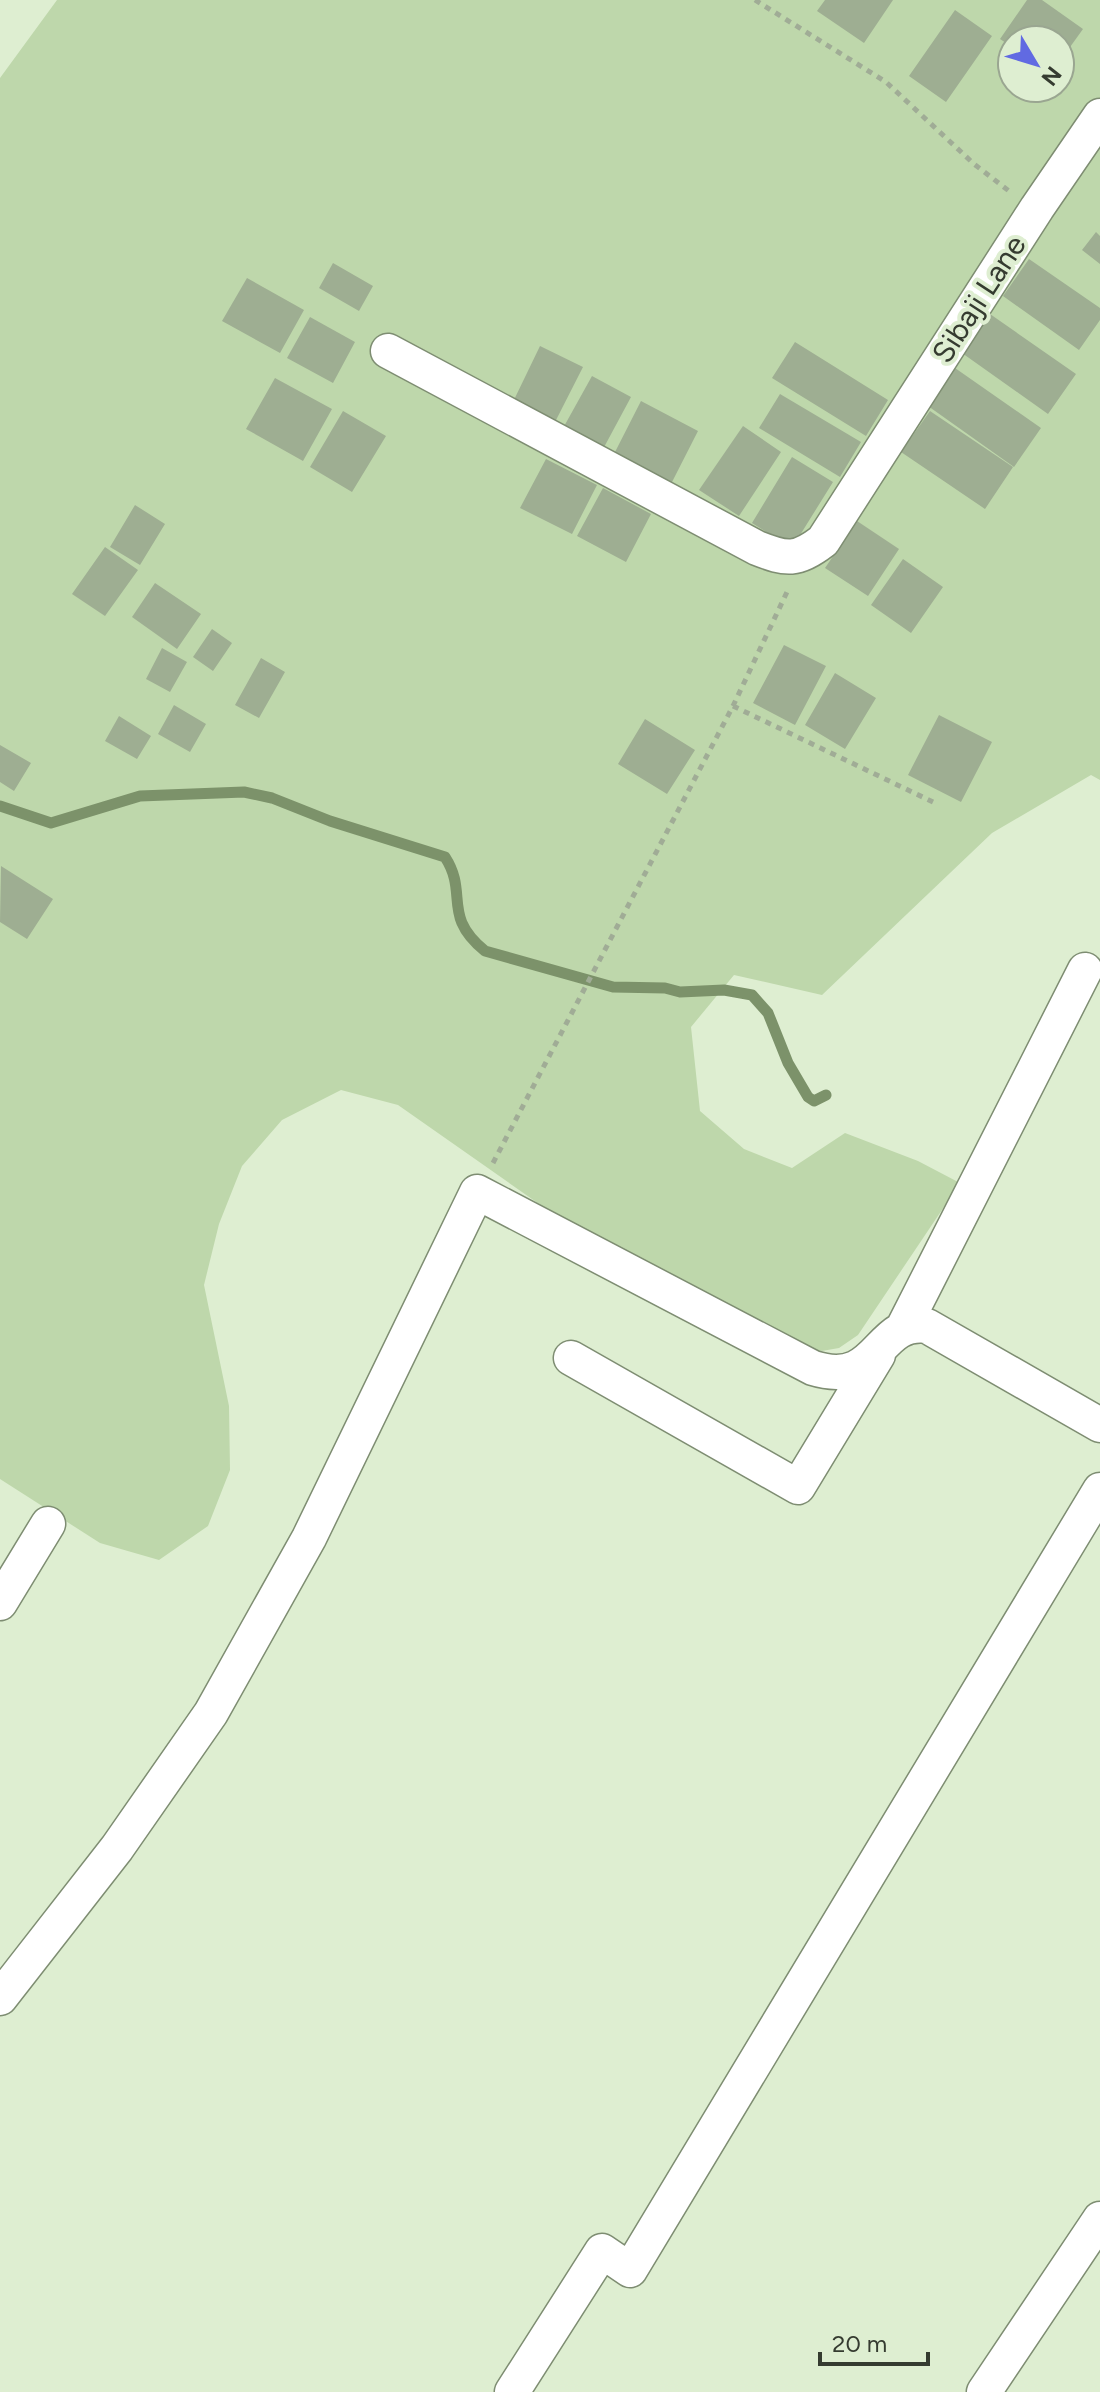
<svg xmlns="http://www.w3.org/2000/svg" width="1100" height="2392" font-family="Figtree,sans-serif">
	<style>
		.green { fill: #bed7ab; fill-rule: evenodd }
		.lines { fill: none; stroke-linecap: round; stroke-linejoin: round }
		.stream { stroke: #7c926a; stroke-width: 11 }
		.building { fill: #9eae92 }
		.minor-casing { stroke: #7e8d72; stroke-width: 37 }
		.path { stroke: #a0ac96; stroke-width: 5; stroke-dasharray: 6 6; stroke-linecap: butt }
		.minor { stroke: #fff; stroke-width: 34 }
		.labels { text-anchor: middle; stroke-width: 8; stroke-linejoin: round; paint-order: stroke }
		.street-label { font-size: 30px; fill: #353b30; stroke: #deeed1 }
	</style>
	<rect width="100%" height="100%" fill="#deeed1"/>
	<path class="green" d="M57 0H1100V780L1091 775 992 833 822 995 734 975 691 1027 700 1111 744 1149 792 1168 845 1133 918 1161 960 1183 858 1335 839 1348 816 1352 572 1227 398 1105 341 1090 282 1120 242 1166 219 1224 204 1285 229 1406 230 1470 208 1526 159 1560 100 1543 0 1479V78ZM1012 40H1060V88H1012Z"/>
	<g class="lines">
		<path class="stream" d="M0 806 51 823 140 796 244 792 272 798 330 821 445 857C469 894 441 915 485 951L613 987 665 988 680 992 724 990 752 995 768 1013 788 1063 808 1097 814 1101 826 1095"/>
	</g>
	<path class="building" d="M825 0H893L864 43 817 11Z
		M1027 0H1042L1083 29 1060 61V40H1012V47L1000 39Z
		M955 10 992 36 946 102 909 76Z
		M1096 232 1100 236V264L1082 250Z
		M1029 259 1100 308V320L1079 350 1003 296Z
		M333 263 373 286 359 311 319 288Z
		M247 278 304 310 280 353 222 321Z
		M990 314 1076 374 1048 414 962 353Z
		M310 317 355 342 333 383 287 358Z
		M795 342 888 400 866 436 772 378Z
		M540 346 583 367 554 424 512 404Z
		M955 368 1041 428 1014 467 928 406Z
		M592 376 631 397 602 451 562 430Z
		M275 378 332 409 303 461 246 429Z
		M780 394 861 442 840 477 759 428Z
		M641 401 698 431 671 484 614 454Z
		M343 411 386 436 352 492 310 467Z
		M930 411 1013 467 985 509 901 452Z
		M743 426 781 452 739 516 699 490Z
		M792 457 833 482 792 548 752 523Z
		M546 459 597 485 572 534 520 508Z
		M603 488 651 514 626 562 577 536Z
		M135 505 165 524 140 565 110 547Z
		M857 521 899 549 868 596 825 568Z
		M105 547 138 570 105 616 72 594Z
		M903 559 943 587 911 633 871 605Z
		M155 583 201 614 177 649 132 617Z
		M212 629 232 643 213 671 193 657Z
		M784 645 826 666 795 725 753 703Z
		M162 648 187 662 170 692 146 679Z
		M261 658 285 672 259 718 235 705Z
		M835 673 876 698 845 749 805 725Z
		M174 705 206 724 190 752 158 734Z
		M939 715 992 742 961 802 908 775Z
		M119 716 151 736 137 759 105 741Z
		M645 719 695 750 667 794 618 764Z
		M0 745 31 763 14 791 0 782Z
		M1 866 53 899 27 939 0 922Z"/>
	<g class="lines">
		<g class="minor-casing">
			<path id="minor" d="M388 351 757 548C787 560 797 561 823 541L1037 208 1100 116
				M903 1328 1085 970
				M571 1358 798 1487 878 1355
				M0 1603 48 1524
				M0 1998 117 1848 211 1713 309 1538 477 1192 813 1368C881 1389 875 1319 927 1326L1100 1425
				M512 2392 602 2251 630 2270 1100 1490
				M984 2392 1100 2219"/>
		</g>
		<path class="path" d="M755 0 886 82 974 164 1009 191
			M733 706 933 802
			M493 1163 733 706 787 592"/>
		<use href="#minor" class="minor"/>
	</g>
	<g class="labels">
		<g class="street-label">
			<text transform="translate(979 299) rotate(-57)" y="10">Sibaji Lane</text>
		</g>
	</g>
	<g transform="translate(1036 64) rotate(128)"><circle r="38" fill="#deeed1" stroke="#9aa691" stroke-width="2"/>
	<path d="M0-6L14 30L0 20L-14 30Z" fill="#616ae2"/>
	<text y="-12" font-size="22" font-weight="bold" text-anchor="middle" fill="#353b30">N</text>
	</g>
	<path d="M820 2352v12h108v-12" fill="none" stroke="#353b30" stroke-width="4"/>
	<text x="832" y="2352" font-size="24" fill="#353b30" stroke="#deeed1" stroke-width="6" paint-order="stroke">20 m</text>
</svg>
